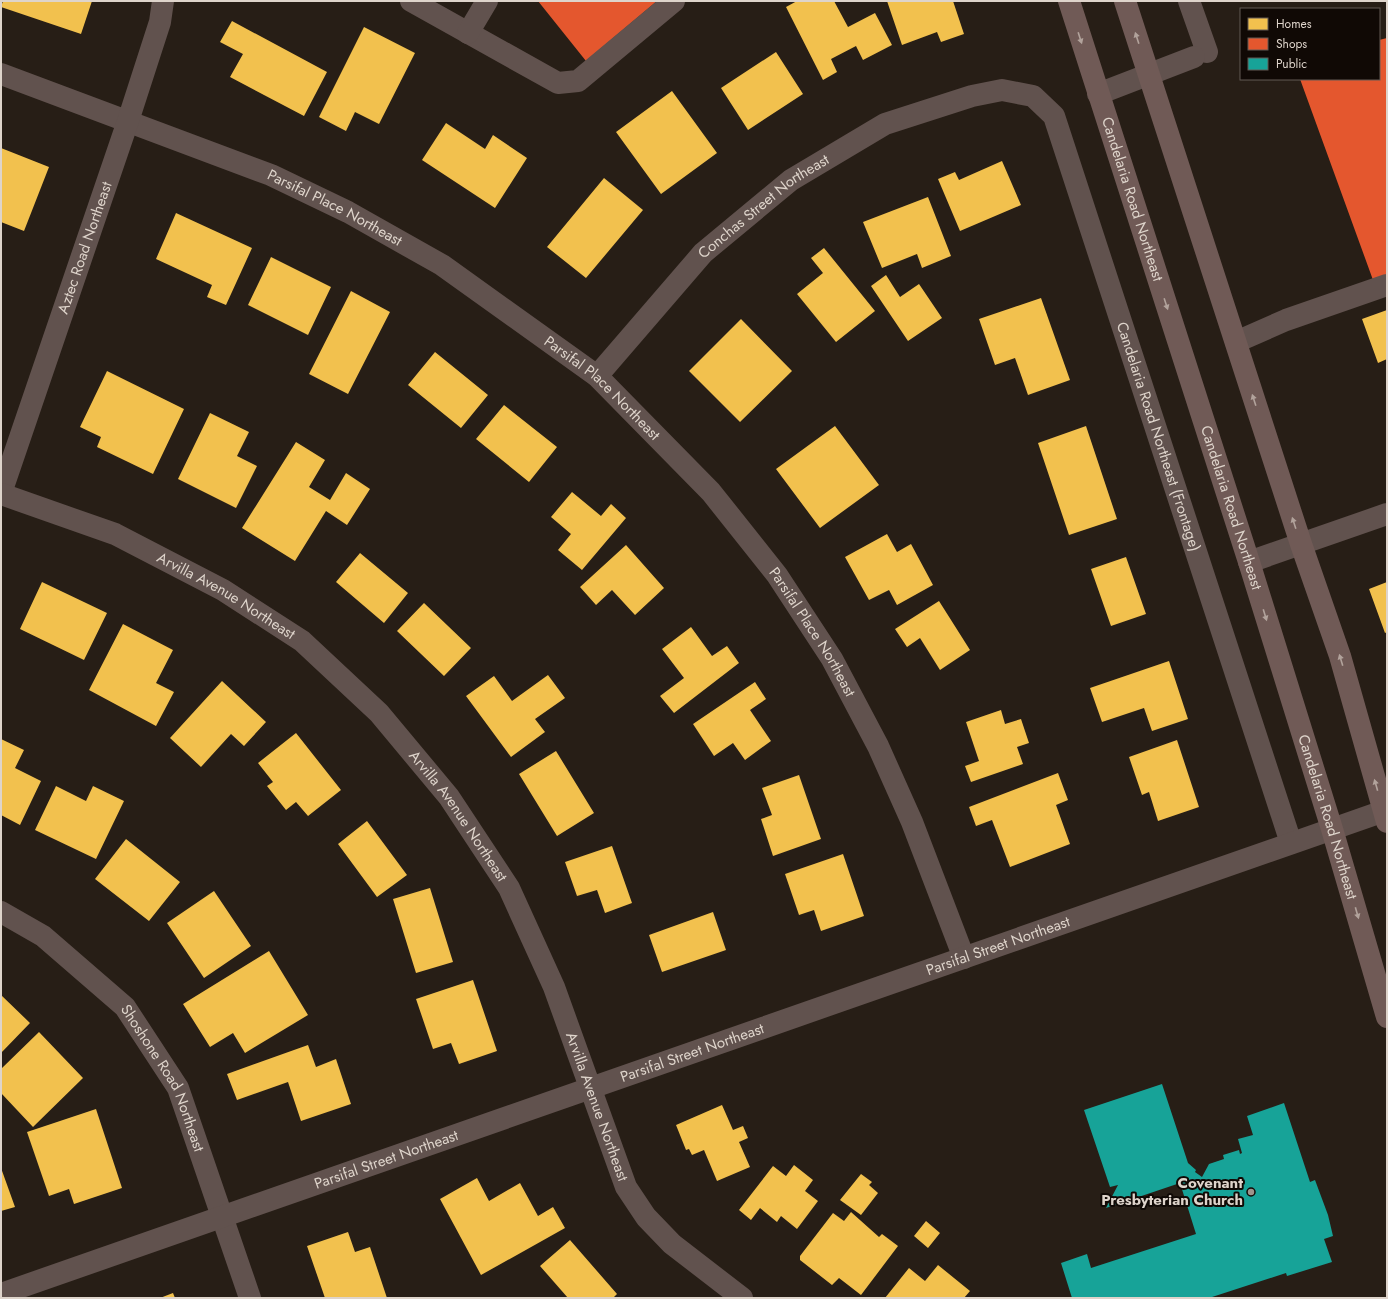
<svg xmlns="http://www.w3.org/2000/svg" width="1388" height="1299" font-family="Jost,sans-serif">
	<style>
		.homes { fill: #f2c14e }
		.shops { fill: #e4572e }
		.public { fill: #17a398 }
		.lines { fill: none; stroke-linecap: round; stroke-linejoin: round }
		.minor { stroke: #61524e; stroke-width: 22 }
		.major { stroke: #705a56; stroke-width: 22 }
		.oneway { fill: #b2a39c }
		.poi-dot { fill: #9e948c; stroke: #100905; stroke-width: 1.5 }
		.labels { text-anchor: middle; stroke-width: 4; stroke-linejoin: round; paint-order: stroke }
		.street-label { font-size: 15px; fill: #ded4cb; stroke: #100905 }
		.poi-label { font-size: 15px; font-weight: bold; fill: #ded4cb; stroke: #100905; text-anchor: end }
	</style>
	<rect width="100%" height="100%" fill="#271e16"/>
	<path class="homes" d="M3 1H92L81 34 1 7Z
		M797 1H834L848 27 875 13 892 45 863 60 856 46 831 59 837 72 823 80 786 7Z
		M887 1H953L964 34 941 42 937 32 902 45Z
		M232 21 327 72 304 116 230 77 243 54 220 42Z
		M364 27 415 53 379 124 355 112 346 131 319 117Z
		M776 52 803 94 748 130 721 88Z
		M672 91 717 153 661 194 616 132Z
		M446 123 485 149 493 135 527 158 495 208 422 160Z
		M1 148 49 167 24 231 1 222Z
		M1002 161 1021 205 960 231 938 179 955 172 959 180Z
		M604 178 643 210 586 278 547 247Z
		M928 197 951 256 922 268 917 254 882 268 863 222Z
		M176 213 252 248 226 305 207 297 212 285 156 259Z
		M824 248 875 311 836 342 797 294 823 273 811 258Z
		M271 257 331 287 308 335 248 305Z
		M886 275 900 297 919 284 942 318 908 341 871 286Z
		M351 291 390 312 348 394 309 374Z
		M1041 298 1070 380 1028 395 1015 358 995 365 979 319Z
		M1387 310V359L1378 363 1362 319Z
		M741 319 792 371 740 422 689 371Z
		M435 352 488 395 461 428 408 385Z
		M107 371 184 409 153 474 97 447 101 437 80 427Z
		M504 405 557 447 529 482 476 439Z
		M210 413 249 432 237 456 257 466 236 508 178 479Z
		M835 426 879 485 820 528 776 469Z
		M1086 426 1117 519 1069 535 1038 443Z
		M296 442 325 460 309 487 330 500 346 473 370 489 347 525 326 511 295 561 242 528Z
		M572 492 601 516 611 504 626 518 582 570 558 550 571 534 551 517Z
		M887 534 897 552 911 544 933 585 897 605 889 590 869 600 845 557Z
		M626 545 664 588 635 615 612 590 596 605 580 587Z
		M360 553 408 593 384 623 336 582Z
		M1126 557 1146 614 1111 626 1091 569Z
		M42 582 107 613 84 660 20 629Z
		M1387 582V632L1385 633 1369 589Z
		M939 601 970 650 940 670 920 638 907 647 895 629Z
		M424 603 471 648 444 676 397 631Z
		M123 624 173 650 156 683 174 692 156 726 89 690Z
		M691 627 712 656 727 646 739 663 674 713 660 696 684 678 662 649Z
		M1169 661 1188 719 1152 731 1144 708 1102 722 1090 688Z
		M548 675 565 698 535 719 545 732 511 757 466 696 494 676 512 701Z
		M222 681 266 722 244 746 231 734 201 767 170 738Z
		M755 682 766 699 750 710 771 741 745 760 733 743 714 756 693 724Z
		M1001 710 1005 724 1021 719 1029 743 1017 747 1023 764 971 782 965 766 979 761 966 722Z
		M296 733 341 790 308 816 296 802 286 810 267 786 273 782 258 763Z
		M1 739 24 750 15 768 41 781 20 825 1 815Z
		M1177 740 1199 807 1158 821 1149 792 1142 795 1129 757Z
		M556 751 594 813 557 836 519 774Z
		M1058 773 1068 800 1056 805 1070 844 1010 867 992 820 976 826 969 807Z
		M799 775 821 839 773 856 761 819 772 815 762 788Z
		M56 786 86 801 93 786 124 801 96 859 35 830Z
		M367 821 407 875 377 897 338 844Z
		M126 839 180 882 149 921 95 879Z
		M612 846 632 903 605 913 597 890 577 896 565 862Z
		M843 854 864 916 821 931 814 910 799 915 785 874Z
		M430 888 453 962 416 973 393 899Z
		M214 891 251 946 204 978 167 923Z
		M713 912 726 950 662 972 649 935Z
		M269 951 308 1015 245 1053 233 1033 210 1047 183 1004Z
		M473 980 497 1051 459 1064 451 1043 433 1049 416 999Z
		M1 995 30 1023 1 1053Z
		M39 1032 83 1078 33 1127 1 1093V1069Z
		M308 1045 316 1067 336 1059 351 1104 301 1121 288 1082 237 1100 227 1074Z
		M722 1105 733 1130 743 1126 748 1138 739 1142 750 1167 717 1181 704 1150 692 1155 689 1149 686 1150 676 1125Z
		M96 1109 122 1188 74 1204 69 1189 49 1196 27 1132Z
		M794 1165 813 1180 805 1191 818 1201 797 1229 781 1216 777 1222 760 1208 751 1220 739 1210 773 1166 786 1176Z
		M1 1168 15 1207 1 1211Z
		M861 1174 872 1182 869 1185 878 1193 861 1215 840 1200Z
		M477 1178 489 1201 520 1183 538 1216 553 1207 565 1228 481 1275 440 1199Z
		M851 1212 879 1237 882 1234 898 1246 861 1295 839 1278 832 1285 800 1260V1256L833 1213 844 1221Z
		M926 1221 940 1233 928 1248 914 1236Z
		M348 1232 355 1252 370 1247 387 1298H325L307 1246Z
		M570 1240 617 1294 613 1298H568L540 1266Z
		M938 1265 970 1291 964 1298H885L909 1268 925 1281Z
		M173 1293 175 1298H160Z"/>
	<path class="shops" d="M538 1H657L586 61Z
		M1387 38V275L1373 280 1300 79H1379V40Z"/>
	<path class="public" d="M1162 1084 1188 1163 1196 1170 1195 1172 1202 1177 1209 1164 1224 1159 1223 1155 1239 1150 1240 1154 1242 1153 1238 1139 1253 1135 1247 1116 1284 1103 1310 1182 1315 1180 1328 1215 1333 1236 1324 1239 1332 1262 1287 1276 1286 1273 1209 1298H1072L1061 1263 1087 1254 1091 1268 1196 1234 1180 1183 1106 1208 1118 1185 1110 1187 1084 1110Z"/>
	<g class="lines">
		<g class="minor">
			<path d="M411 1 558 83 578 81 674 1"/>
			<path d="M1189 1 1207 52"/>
			<path d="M468 33 487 1"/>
			<path id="s1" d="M1 74 271 175 348 212 442 265 597 376 711 492 777 575 832 659 878 746 912 822 964 958"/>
			<path d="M1098 94 1194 57"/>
			<path d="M1236 342 1286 320 1387 285"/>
			<path id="s2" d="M597 376 703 253 791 180 885 124 972 96 1002 90 1033 96 1054 116 1291 843"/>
			<path id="s3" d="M1 493 128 121 160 22 163 1"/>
			<path id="s4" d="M1 494 115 534 223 590 302 641 379 713 449 797 509 888 554 987 626 1187 646 1217 672 1244 742 1298"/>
			<path d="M1249 562 1387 514"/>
			<path id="s5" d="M1 912 43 936 125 1007 178 1088 250 1298"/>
			<path id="s6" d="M1 1294 1384 811"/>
		</g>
		<g class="major">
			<path id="s7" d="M1069 1 1249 562 1332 829 1387 1017"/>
			<path d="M1125 1 1301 544 1340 656 1387 822"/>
		</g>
	</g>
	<defs><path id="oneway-solid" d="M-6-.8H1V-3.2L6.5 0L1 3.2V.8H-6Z"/></defs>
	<g class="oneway">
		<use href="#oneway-solid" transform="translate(1080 38) rotate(72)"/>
		<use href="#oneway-solid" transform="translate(1137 38) rotate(-108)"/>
		<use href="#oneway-solid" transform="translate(1166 304) rotate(72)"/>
		<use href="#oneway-solid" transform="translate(1254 400) rotate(-108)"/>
		<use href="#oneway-solid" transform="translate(1294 523) rotate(-108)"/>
		<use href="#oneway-solid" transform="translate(1265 615) rotate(73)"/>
		<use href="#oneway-solid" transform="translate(1341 660) rotate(-107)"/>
		<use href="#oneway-solid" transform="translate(1376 785) rotate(-106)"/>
		<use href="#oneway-solid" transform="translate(1357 913) rotate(74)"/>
	</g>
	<circle class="poi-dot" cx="1251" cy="1192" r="4"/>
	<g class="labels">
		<g class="street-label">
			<text dy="5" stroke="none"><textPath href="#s7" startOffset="208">Candelaria Road Northeast</textPath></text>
			<text dy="5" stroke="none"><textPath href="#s1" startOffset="360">Parsifal Place Northeast</textPath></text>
			<text dy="5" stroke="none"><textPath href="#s2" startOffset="239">Conchas Street Northeast</textPath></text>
			<text dy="5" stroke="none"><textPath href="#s3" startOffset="259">Aztec Road Northeast</textPath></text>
			<text dy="5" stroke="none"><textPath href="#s1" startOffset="684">Parsifal Place Northeast</textPath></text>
			<text dy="5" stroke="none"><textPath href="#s2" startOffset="906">Candelaria Road Northeast (Frontage)</textPath></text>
			<text dy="5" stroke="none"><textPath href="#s7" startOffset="532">Candelaria Road Northeast</textPath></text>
			<text dy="5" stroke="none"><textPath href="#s4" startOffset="248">Arvilla Avenue Northeast</textPath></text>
			<text dy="5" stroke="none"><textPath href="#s1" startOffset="1008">Parsifal Place Northeast</textPath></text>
			<text dy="5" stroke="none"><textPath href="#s4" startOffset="572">Arvilla Avenue Northeast</textPath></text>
			<text dy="5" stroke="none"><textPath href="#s7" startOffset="856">Candelaria Road Northeast</textPath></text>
			<text dy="5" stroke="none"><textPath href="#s6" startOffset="1056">Parsifal Street Northeast</textPath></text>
			<text dy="5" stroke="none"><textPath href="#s6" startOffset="732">Parsifal Street Northeast</textPath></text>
			<text dy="5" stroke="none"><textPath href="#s5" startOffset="238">Shoshone Road Northeast</textPath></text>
			<text dy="5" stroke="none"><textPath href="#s4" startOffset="896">Arvilla Avenue Northeast</textPath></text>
			<text dy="5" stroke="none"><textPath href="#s6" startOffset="408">Parsifal Street Northeast</textPath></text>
		</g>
		<g class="poi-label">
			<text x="1243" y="1188">Covenant<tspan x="1243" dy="17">Presbyterian Church</tspan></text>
		</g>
	</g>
	<rect width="1388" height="1299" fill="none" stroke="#ded4cb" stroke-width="4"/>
	<rect x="1240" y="8" width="140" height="72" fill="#100905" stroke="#625a54"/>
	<rect x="1248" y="18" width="20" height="12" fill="#f2c14e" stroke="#625a54"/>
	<text x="1276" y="28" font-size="12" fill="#ded4cb">Homes</text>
	<rect x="1248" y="38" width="20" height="12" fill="#e4572e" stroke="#625a54"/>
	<text x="1276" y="48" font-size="12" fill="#ded4cb">Shops</text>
	<rect x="1248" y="58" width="20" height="12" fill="#17a398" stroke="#625a54"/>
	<text x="1276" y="68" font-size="12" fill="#ded4cb">Public</text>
</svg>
